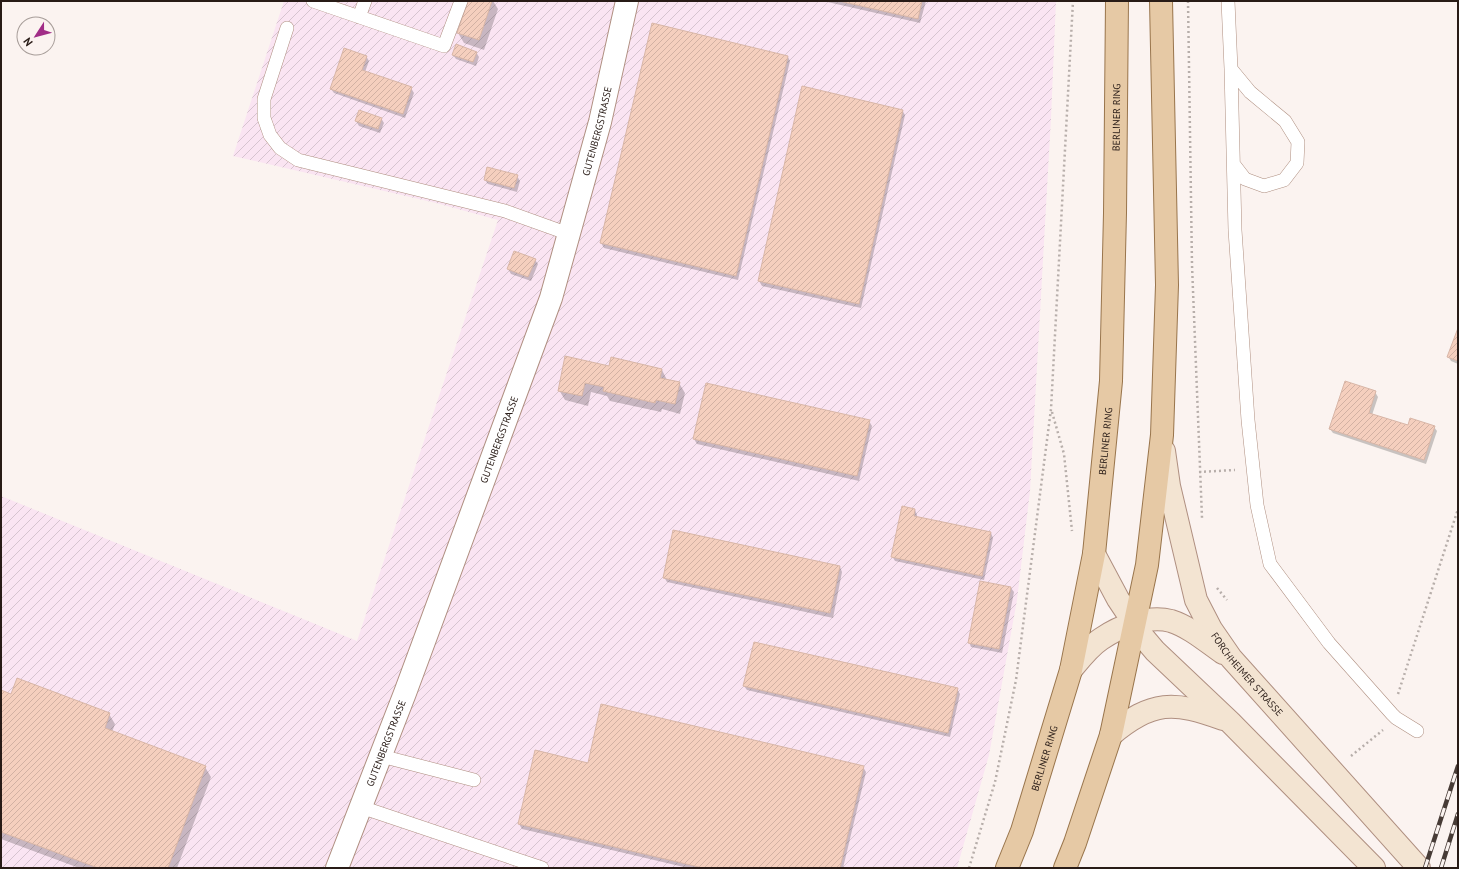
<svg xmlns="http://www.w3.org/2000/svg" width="1459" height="869" font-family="'PT Sans',sans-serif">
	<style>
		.industrial { fill: url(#industrial-furrows) }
		.shadow { fill: #0003 }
		.building { fill: url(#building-hatch); stroke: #d8b6a7 }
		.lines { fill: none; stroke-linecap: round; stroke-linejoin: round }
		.lane-casing { stroke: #af8f80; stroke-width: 14 }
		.street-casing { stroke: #af8f80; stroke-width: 24 }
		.secondary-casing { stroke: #af8f80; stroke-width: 24 }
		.primary-casing { stroke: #99754c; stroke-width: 24 }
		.path { stroke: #b7aeaa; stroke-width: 2.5; stroke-dasharray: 2 3; stroke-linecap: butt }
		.lane { stroke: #fff; stroke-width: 13 }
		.street { stroke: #fff; stroke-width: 22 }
		.secondary { stroke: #f3e4d2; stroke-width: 22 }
		.primary { stroke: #e6c9a5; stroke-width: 22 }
		.rail-casing { stroke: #473b36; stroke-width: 4.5 }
		.rail { stroke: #fbf3f0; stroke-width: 3; stroke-dasharray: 9; stroke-linecap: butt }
		.labels { text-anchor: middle; stroke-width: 4; stroke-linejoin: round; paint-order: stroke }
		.street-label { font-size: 10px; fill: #281b16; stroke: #fbf3f0 }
	</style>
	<defs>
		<pattern id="industrial-furrows" width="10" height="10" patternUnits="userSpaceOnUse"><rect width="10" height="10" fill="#fae4f2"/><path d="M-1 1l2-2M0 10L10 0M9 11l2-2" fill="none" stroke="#d6c3cf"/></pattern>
		<pattern id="building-hatch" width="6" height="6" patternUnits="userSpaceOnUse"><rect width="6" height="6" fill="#f5cfbe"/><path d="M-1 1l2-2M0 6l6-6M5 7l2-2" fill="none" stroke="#d2b1a3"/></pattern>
	</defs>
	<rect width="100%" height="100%" fill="#fbf3f0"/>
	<path class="industrial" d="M284 1H1056L1051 118 1030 491 1017 600 989 755 957 868H1V496L357 641 498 220 436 203 233 156Z"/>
	<path class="shadow" d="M469 1H493L498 9 484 50 464 43 458 33Z
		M823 1H926L920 23Z
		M476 52 479 57 476 66 456 59 453 55Z
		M366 56 369 61 365 72 411 88 414 93 405 118 334 93 331 89Z
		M788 57 790 61 738 280 604 248 601 243Z
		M902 110 905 115 861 308 762 286 759 281Z
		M381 118 384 123 380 133 359 126 356 121Z
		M517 176 520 181 517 192 488 184 485 180Z
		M535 260 538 264 531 281 511 274 508 269Z
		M1458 331V364L1451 361 1448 356Z
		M610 367 662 370 667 380 679 383 685 393 680 414 662 409 661 412 610 401 607 396 591 392 588 406 565 400 559 390Z
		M1375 392 1378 397 1372 415 1408 427H1434L1437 431 1426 464 1333 433 1330 429Z
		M869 421 872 426 859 481 697 444 694 439Z
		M915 510 917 515V517L991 533 993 538 984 580 895 561 892 556Z
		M674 531 840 567 842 572 833 618 667 582 664 577Z
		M1011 588 1014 592 1002 653 971 647 969 642Z
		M744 686 957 689 960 694 950 737 747 690Z
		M1 692 11 695 109 714 115 724 112 732 205 767 211 777 177 868H79L1 839Z
		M588 764 863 767 866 772 843 868H688L522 829 519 824Z"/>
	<path class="building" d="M468 1H492L479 40 457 33Z
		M839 1H922L918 19Z
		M652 23 788 56 736 276 600 243Z
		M456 44 477 52 473 62 452 55Z
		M344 48 367 56 362 70 412 87 403 114 330 89Z
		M802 86 903 110 859 304 758 281Z
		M359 110 382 118 378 129 355 121Z
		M487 167 518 175 514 188 484 180Z
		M514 251 536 259 528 277 507 269Z
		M1458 328V361L1447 357Z
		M565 356 609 366 611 357 662 369 660 378 680 382 675 404 656 400 655 403 603 391 604 387 585 383 582 396 558 391Z
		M1345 381 1376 391 1369 413 1408 425 1410 418 1435 426 1424 460 1329 429Z
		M706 383 870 420 857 476 693 439Z
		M902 506 915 509 914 516 991 532 982 576 891 557Z
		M673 530 840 566 830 613 663 578Z
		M980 581 1011 587 999 649 968 643Z
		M754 642 958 688 948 733 743 686Z
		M17 678 110 713 105 728 206 766 168 868H98L1 832V690L11 694Z
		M601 704 864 766 840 868H703L518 824 535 750 588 763Z"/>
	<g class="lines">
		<g class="lane-casing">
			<path id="lane" d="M313 1 444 46 461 1
				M1228 1 1231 69 1235 230 1248 420 1257 505 1270 564 1329 643 1392 714 1396 718 1417 731
				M359 17 365 1
				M287 28 264 99V118L270 135 280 148 298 160 505 211 569 234
				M1231 69 1250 92 1285 121 1298 142 1297 163 1284 180 1264 186 1245 179 1235 166
				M381 756 474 780
				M361 807 542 868"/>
		</g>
		<g class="street-casing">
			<g id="street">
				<path id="s1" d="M337 868 405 693 551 298 600 122 627 1"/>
			</g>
		</g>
		<g class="secondary-casing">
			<g id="secondary">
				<path id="s2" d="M1164 451 1169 486 1196 600 1211 629 1231 658 1419 868"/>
				<path d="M1094 554 1118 599 1144 638 1155 651 1230 722 1374 868"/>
				<path d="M1071 670C1080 659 1089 647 1101 639 1120 626 1148 615 1171 621 1190 627 1207 642 1223 653"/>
				<path d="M1111 735C1152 700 1174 701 1223 719"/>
			</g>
		</g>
		<g class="primary-casing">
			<g id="primary">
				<path id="s3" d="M1007 868 1022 831 1071 670 1094 554 1111 381 1115 213 1117 1"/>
				<path d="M1065 868 1075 843 1111 735 1147 565 1162 435 1167 285 1161 1"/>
			</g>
		</g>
		<path class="path" d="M1188 1 1192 265 1202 518
			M1052 412 1064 454 1072 531
			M1199 472 1235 470
			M1217 588 1227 600
			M1398 694 1458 509
			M1351 756 1383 730
			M969 868 995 782 1016 680 1051 409 1073 1"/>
		<use href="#lane" class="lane"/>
		<use href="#street" class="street"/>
		<use href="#secondary" class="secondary"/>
		<use href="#primary" class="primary"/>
		<g class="rail-casing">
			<path id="rail" d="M1425 868 1458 766
				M1441 868 1458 814"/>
		</g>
		<use href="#rail" class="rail"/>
	</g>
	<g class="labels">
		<g class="street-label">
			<text dy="4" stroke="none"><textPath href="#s3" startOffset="764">BERLINER RING</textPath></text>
			<text dy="4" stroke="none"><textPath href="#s1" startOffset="782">GUTENBERGSTRASSE</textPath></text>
			<text dy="4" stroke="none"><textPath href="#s1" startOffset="458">GUTENBERGSTRASSE</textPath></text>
			<text dy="4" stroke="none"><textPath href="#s3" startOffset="440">BERLINER RING</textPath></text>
			<text dy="4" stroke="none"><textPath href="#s2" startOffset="243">FORCHHEIMER STRASSE</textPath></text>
			<text dy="4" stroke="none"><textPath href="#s1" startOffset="134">GUTENBERGSTRASSE</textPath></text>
			<text dy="4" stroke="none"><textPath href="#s3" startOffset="116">BERLINER RING</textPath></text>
		</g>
	</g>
	<rect width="1459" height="869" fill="none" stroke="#281b16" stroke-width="4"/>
	<g transform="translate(36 36) rotate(234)"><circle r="19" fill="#fbf3f0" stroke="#a79d99"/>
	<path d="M0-3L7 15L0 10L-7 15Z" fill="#a12d87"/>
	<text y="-6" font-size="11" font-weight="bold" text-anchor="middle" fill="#281b16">N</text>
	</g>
</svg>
